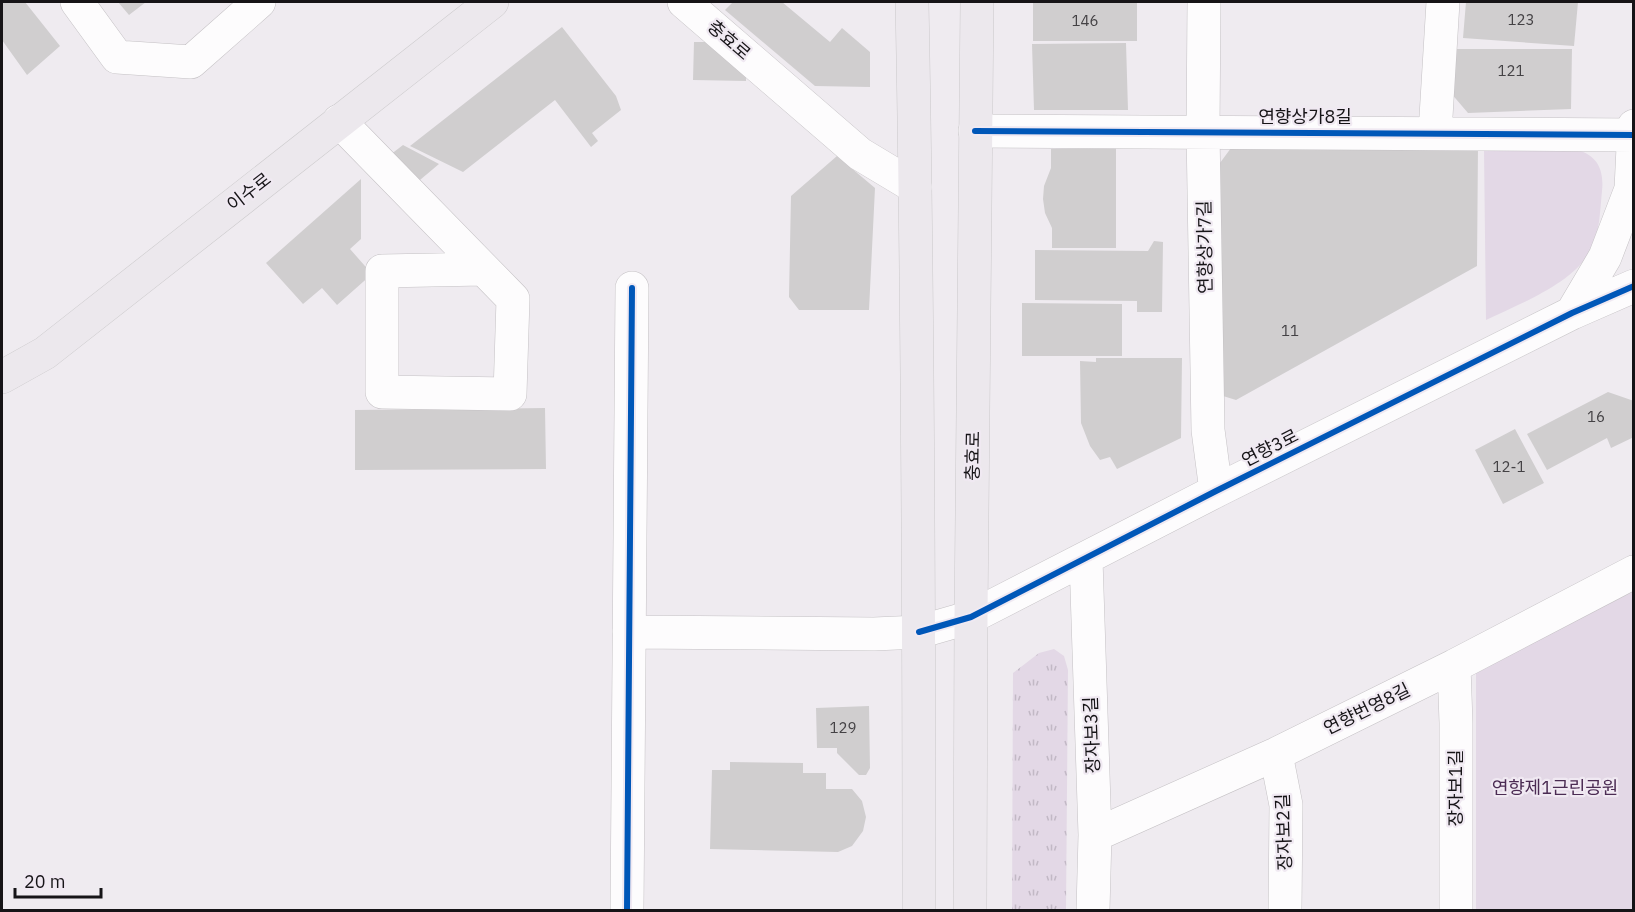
<svg xmlns="http://www.w3.org/2000/svg" width="1635" height="912" font-family="'IBM Plex Sans','Noto Sans KR',sans-serif">
	<style>
		.grass { fill: url(#grass-tufts) }
		.park { fill: #e3d8e6 }
		.building { fill: #d0cecf }
		.lines { fill: none; stroke-linecap: round; stroke-linejoin: round }
		.minor-casing { stroke: #c4c1c4; stroke-width: 34 }
		.major-casing { stroke: #cbc9cb; stroke-width: 34 }
		.minor { stroke: #fdfcfd; stroke-width: 33 }
		.major { stroke: #ece8ed; stroke-width: 33 }
		.cycleway-casing { stroke: #f0e9f2; stroke-width: 10 }
		.cycleway { stroke: #0057b8; stroke-width: 6 }
		.labels { text-anchor: middle; stroke-width: 4.5; stroke-linejoin: round; paint-order: stroke }
		.number-label { font-size: 15px; fill: #444245 }
		.street-label { font-size: 18px; fill: #161417; stroke: #f0e9f2 }
		.park-label { font-size: 18px; fill: #4b2b53; stroke: #f0e9f2 }
	</style>
	<defs>
		<pattern id="grass-tufts" width="24" height="20" patternUnits="userSpaceOnUse" patternTransform="scale(1.5)"><rect width="24" height="20" fill="#e3d8e6"/><path d="M3 7l-1-3M5 7V3M7 7l1-3M15 17l-1-3M17 17v-4M19 17l1-3" fill="none" stroke="#c2b8c5"/></pattern>
	</defs>
	<rect width="100%" height="100%" fill="#efebf0"/>
	<path class="grass" d="M1054 649 1064 656 1068 670 1066 910H1012L1013 673 1039 653Z"/>
	<path class="park" d="M1484 150 1581 151C1599 158 1604 172 1602 191 1600 210 1600 232 1591 250 1573 284 1519 304 1486 320Z
		M1633 592V910H1476V666Z"/>
	<path class="building" d="M2 2H25L60 46 27 75 2 40Z
		M118 2H146L129 15Z
		M733 2H782L830 42 842 28 870 52V87L815 86 725 10Z
		M1033 2H1137V41H1033Z
		M1466 2H1578L1574 46 1463 38Z
		M562 27 616 96 621 110 592 133 598 141 591 147 555 100 463 172 410 146Z
		M694 42H706L746 74V81L693 80Z
		M1126 43 1128 110H1034L1032 44Z
		M1450 49H1572L1571 109 1468 113 1450 92Z
		M403 145 439 164 414 185 390 155Z
		M1478 145 1477 266 1236 400 1223 396 1217 167 1231 148Z
		M1116 148V248H1052V228L1045 213 1043 199 1044 186 1051 168V149Z
		M837 156 875 188 869 310H799L789 297 791 196Z
		M361 179V239L350 249 372 274 337 305 322 288 303 304 266 263Z
		M1154 241 1163 242 1162 312H1137V301L1035 300V250L1148 251Z
		M1022 303 1122 304V356H1022Z
		M1096 358H1182L1181 438 1117 469 1110 457 1100 460 1090 446 1081 423 1080 361 1096 362Z
		M1608 392 1634 401V437L1611 448 1607 438 1547 470 1527 434Z
		M545 408 546 469 355 470V410Z
		M1515 429 1544 483 1503 504 1475 450Z
		M869 706 870 768 866 775H859L837 753V748H817L816 708Z
		M730 762 803 763V773H826V789H852L862 801 866 817 863 831 852 846 838 852 710 849 712 770H730Z"/>
	<g class="lines">
		<g class="minor-casing">
			<path id="minor" d="M77 2 117 57 191 62 259 2
				M684 2 860 154 915 187
				M1204 2 1203 131 1208 430 1216 491
				M339 121 513 299 510 394 382 392V271L483 269
				M1634 126 1631 189 1634 207
				M975 131 1634 135
				M1435 133 1443 2
				M1572 313 1605 257 1631 189
				M1086 559 1095 835 1093 910
				M629 632 874 634 919 632 971 617 1216 491 1572 313 1634 286
				M1454 666 1456 723V910
				M1276 754 1286 805 1285 910
				M1095 835 1276 754 1454 666 1634 572
				M627 910 632 288"/>
		</g>
		<g class="major-casing">
			<path id="major" d="M912 2C918 304 919 607 919 910
				M2 377 45 353 492 2
				M970 910 971 617 977 2"/>
		</g>
		<use href="#minor" class="minor"/>
		<use href="#major" class="major"/>
		<g class="cycleway-casing">
			<path id="cycleway" d="M975 131 1634 135
				M919 632 971 617 1216 491 1572 313 1634 286
				M627 910 632 288"/>
		</g>
		<use href="#cycleway" class="cycleway"/>
	</g>
	<g class="labels">
		<g class="number-label">
			<text x="1521" y="25">123</text>
			<text x="1085" y="26">146</text>
			<text x="1511" y="76">121</text>
			<text x="1290" y="336">11</text>
			<text x="1596" y="422">16</text>
			<text x="1509" y="472">12-1</text>
			<text x="843" y="733">129</text>
		</g>
		<g class="street-label">
			<text transform="translate(729 40) rotate(41)" y="6">충효로</text>
			<text x="1305" y="123">연향상가8길</text>
			<text transform="translate(249 192) rotate(-38)" y="6">이수로</text>
			<text transform="translate(1205 247) rotate(-91)" y="6">연향상가7길</text>
			<text transform="translate(1270 448) rotate(-27)" y="6">연향3로</text>
			<text transform="translate(973 456) rotate(-89)" y="6">충효로</text>
			<text transform="translate(1367 709) rotate(-26)" y="6">연향번영8길</text>
			<text transform="translate(1092 735) rotate(-92)" y="6">장자보3길</text>
			<text transform="translate(1456 788) rotate(-90)" y="6">장자보1길</text>
			<text transform="translate(1284 832) rotate(-92)" y="6">장자보2길</text>
		</g>
		<g class="park-label">
			<text x="1555" y="794">연향제1근린공원</text>
		</g>
	</g>
	<rect width="1635" height="912" fill="none" stroke="#161417" stroke-width="6"/>
	<path d="M15 888v9h86v-9" fill="none" stroke="#161417" stroke-width="3"/>
	<text x="24" y="888" font-size="18" fill="#161417" stroke="#f0e9f2" stroke-width="4.5" paint-order="stroke">20 m</text>
</svg>
